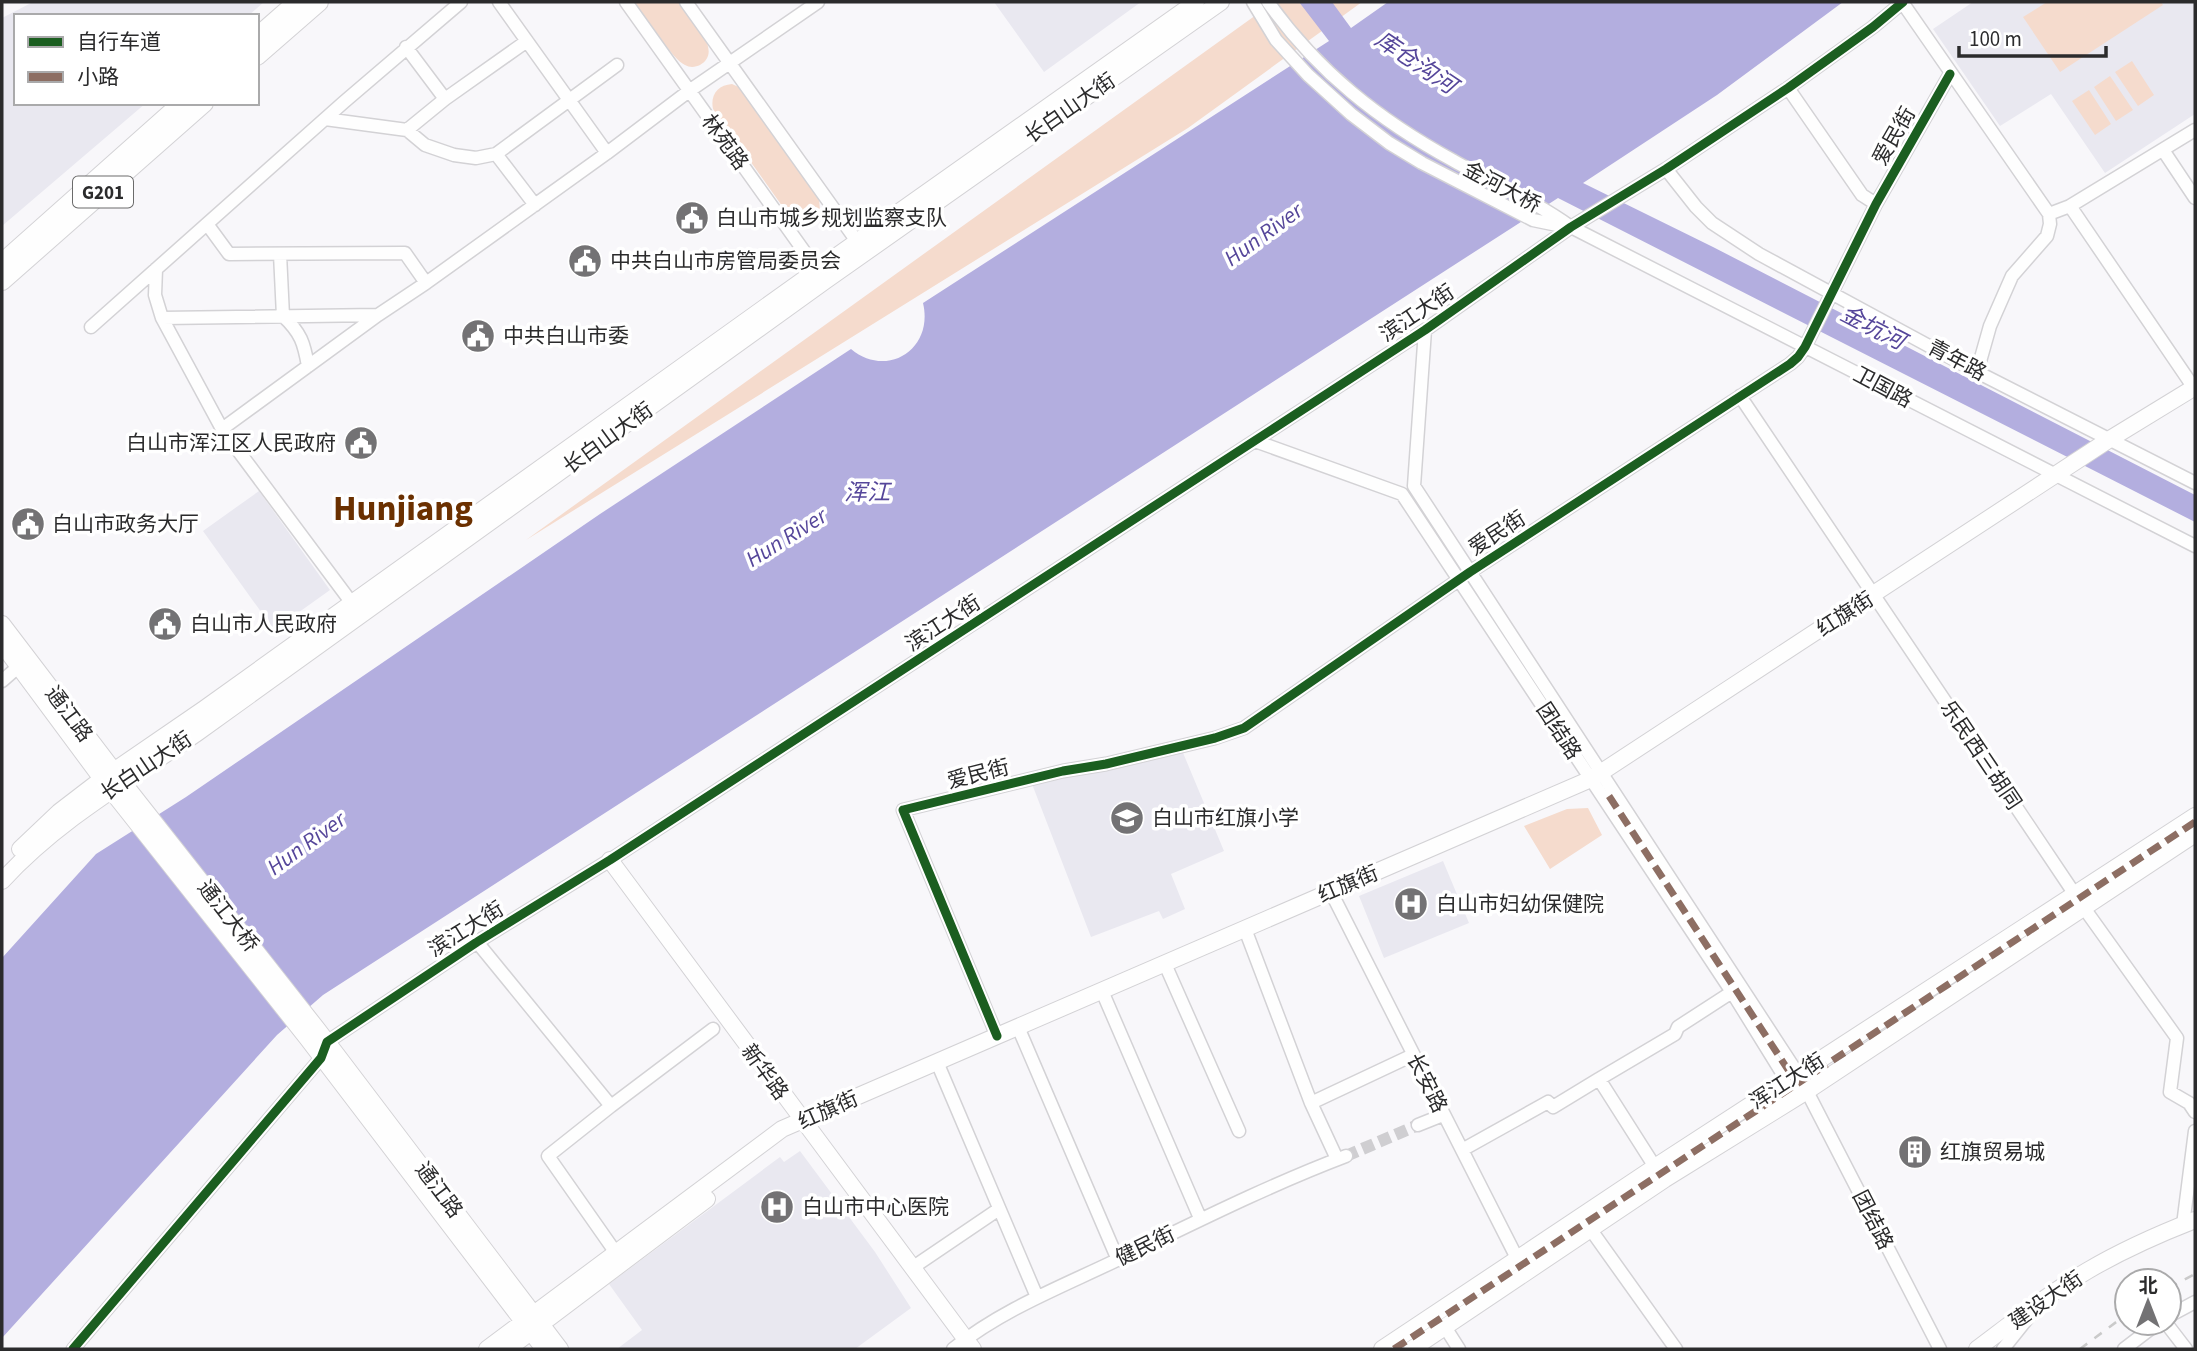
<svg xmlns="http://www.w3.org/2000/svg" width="2197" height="1351" font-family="'Source Sans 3','Noto Sans SC',sans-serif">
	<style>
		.built { fill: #e9e8f0 }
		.green { fill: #f5dbcd }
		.water { fill: #b3aedf }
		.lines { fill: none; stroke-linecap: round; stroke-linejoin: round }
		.minor-tunnel { stroke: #cfced1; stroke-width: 12; stroke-dasharray: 12 6; stroke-linecap: butt }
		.minor-casing { stroke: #d3d2d5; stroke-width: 15 }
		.major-casing { stroke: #d3d2d5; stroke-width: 18 }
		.highway-casing { stroke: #d3d2d5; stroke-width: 20 }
		.minor { stroke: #fefefe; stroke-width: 12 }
		.major { stroke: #fefefe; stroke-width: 16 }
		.highway { stroke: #fefefe; stroke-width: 18 }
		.rail { stroke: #cacaca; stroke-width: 2.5; stroke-dasharray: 9 9; stroke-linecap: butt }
		.quiet { stroke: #8d6e63; stroke-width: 7; stroke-dasharray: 14 7; stroke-linecap: butt }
		.cycleway-casing { stroke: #fff; stroke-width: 13 }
		.cycleway { stroke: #1b5e20; stroke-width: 9 }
		.labels { text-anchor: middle; stroke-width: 7; stroke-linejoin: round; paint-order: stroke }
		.shield { fill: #fff; stroke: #6b6b6b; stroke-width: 2 }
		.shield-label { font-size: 19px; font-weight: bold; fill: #2b2b2c }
		.street-label { font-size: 21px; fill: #2b2b2c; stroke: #fff }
		.poi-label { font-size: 21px; fill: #2b2b2c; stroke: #fff; text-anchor: start }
		.water-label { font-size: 23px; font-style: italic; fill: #55469a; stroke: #fff }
		.town-label { font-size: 35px; font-weight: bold; fill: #6b3000; stroke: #fff }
	</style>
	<rect width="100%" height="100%" fill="#f8f7fa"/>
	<path class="built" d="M33 2H264L248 16H16V103H146L2 226V18Z
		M994 2H1141L1044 72Z
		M1973 2H2195V114L2105 173 2051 94 2000 126 1933 29Z
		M259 491 330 590 274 630 203 531Z
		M1181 748 1224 851 1171 874 1185 909 1163 919 1159 911 1091 937 1032 784Z
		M1443 861 1469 923 1384 958 1359 896Z
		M800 1151 875 1252 911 1308 855 1349H617L642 1330 609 1284 780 1157 784 1162Z"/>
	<path class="green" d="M634 2H679C689 16 725 51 700 65 696 67 690 68 685 65 673 60 644 15 634 2Z
		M1274 2H1362L1188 128 526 540Z
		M2047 2H2161L2163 5 2060 72 2023 17Z
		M2132 61 2154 95 2138 106 2115 72Z
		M2110 76 2133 110 2116 121 2094 87Z
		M732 84 743 89 819 197 820 212C812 224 801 225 790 217L713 109C710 95 718 85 732 84Z
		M2089 90 2111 124 2095 135 2072 101Z
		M1588 808 1602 835 1550 869 1524 826 1567 809Z"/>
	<path class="water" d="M1299 2H1332L1351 28 1388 2H1843L1717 95 1583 183 1713 247 2195 495V522L1558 198 323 995 277 1035 2 1338V958L96 854 186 797 600 514 851 349C887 379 934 349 923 303L1329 41Z"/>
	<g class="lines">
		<path class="minor-tunnel" d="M1346 1156 1418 1125"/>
		<g class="minor-casing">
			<path id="minor" d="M499 2 607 153
				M626 2 821 275
				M686 2 861 247
				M1253 2 1276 40 1308 75 1351 114 1389 143 1422 163 1533 220 1567 227
				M1268 2C1318 72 1379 120 1454 161 1493 183 1535 201 1571 227L2195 546
				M1902 2 2049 214
				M406 47 445 99
				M1788 88 1862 195 1876 204
				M325 119 407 130 425 145 454 155 476 158 496 154 617 65
				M407 130 445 99 527 41
				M2163 150 2195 198
				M496 154 535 205
				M1666 169 1696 207 1712 223 1759 254 1977 372 2195 483
				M2070 206 2194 388
				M207 224 229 254 405 253 426 283
				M280 254 283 316C301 333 304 343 308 366
				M156 269 155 295 162 318 222 429 357 610
				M162 318 378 315
				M91 327 344 102 461 2
				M1425 330 1414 486 1798 1074 1940 1349
				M1977 372 1990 326 2012 276 2047 236 2050 224 2049 214 2070 206 2195 130
				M1740 396 2084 908 2177 1038 2170 1092 2189 1103 2195 1112
				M222 429 378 315 426 283 607 153 689 91 818 2
				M1255 441 1402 494 1732 992 1787 1081 1795 1085
				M2 681 18 667
				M1331 892 1521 1266
				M1245 929 1311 1103 1337 1159
				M477 942 611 1106 548 1156 616 1253
				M1165 964 1239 1131
				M1102 991 1200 1218
				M1018 1027 1118 1260
				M997 1036 903 810 1063 771 1106 764 1215 738 1244 728 1470 572 1790 364 1798 357 1805 347 1876 204 1950 74
				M937 1062 1037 1297
				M1311 1103 1413 1055
				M611 1106 713 1029
				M1418 1125 1443 1115
				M1462 1150 1548 1102 1553 1107 1599 1079
				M1655 1167 1599 1079 1675 1034 1678 1027 1732 992
				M2183 1225 2195 1131
				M1591 1230 1676 1349
				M912 1268 999 1209
				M2169 1316 2195 1302
				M2166 1323 2186 1349
				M1445 1327 1459 1349
				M73 1349 321 1058 327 1042 477 942 610 860 1425 330 1571 227 1666 169 1788 88 1873 27 1903 2
				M953 1349C1001 1310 1061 1287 1117 1260 1192 1224 1267 1186 1346 1156
				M2003 1349 2031 1314
				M2124 1349 2158 1323"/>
		</g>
		<g class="major-casing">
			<path id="major" d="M2 624 114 771 318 1030 560 1349
				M2 644 102 779 307 1038 544 1349
				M20 849 59 812 102 779 204 709 817 270 1196 2
				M610 860 973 1349
				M2 881C58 820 129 780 197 733L825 281 1221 2
				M487 1349 782 1129 1591 779 2110 439 2195 387
				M508 1349 707 1199
				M1382 1349 1655 1167 2195 816
				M1412 1349 1665 1179 1807 1091 2195 834
				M1977 1349C2013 1322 2048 1294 2087 1271 2121 1251 2159 1234 2195 1220"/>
		</g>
		<g class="highway-casing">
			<path id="highway" d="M257 37 297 2
				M257 56 319 2
				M2 263 182 103
				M2 281 204 103"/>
		</g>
		<use href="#minor" class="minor"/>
		<use href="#major" class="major"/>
		<use href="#highway" class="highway"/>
		<path class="rail" d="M2169 1288 2195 1274
			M2080 1349 2127 1314"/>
		<path class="quiet" d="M1609 796 1798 1085
			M1394 1349 2195 822"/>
		<g class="cycleway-casing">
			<path id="cycleway" d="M997 1036 903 810 1063 771 1106 764 1215 738 1244 728 1470 572 1790 364 1798 357 1805 347 1876 204 1950 74
				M73 1349 321 1058 327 1042 477 942 610 860 1425 330 1571 227 1666 169 1788 88 1873 27 1903 2"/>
		</g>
		<use href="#cycleway" class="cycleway"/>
	</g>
	<defs>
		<g id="civic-disc" transform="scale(1.75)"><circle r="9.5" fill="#737274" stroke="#fff"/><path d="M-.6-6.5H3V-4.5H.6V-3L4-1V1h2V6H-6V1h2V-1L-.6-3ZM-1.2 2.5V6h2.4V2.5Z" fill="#fff"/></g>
		<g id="school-disc" transform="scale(1.75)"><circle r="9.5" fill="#737274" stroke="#fff"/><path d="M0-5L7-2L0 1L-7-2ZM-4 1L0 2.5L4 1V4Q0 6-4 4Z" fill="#fff"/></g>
		<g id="hospital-disc" transform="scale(1.75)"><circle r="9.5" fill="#737274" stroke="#fff"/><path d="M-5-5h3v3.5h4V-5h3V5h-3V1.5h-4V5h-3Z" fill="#fff"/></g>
		<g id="building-disc" transform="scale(1.75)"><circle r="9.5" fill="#737274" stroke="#fff"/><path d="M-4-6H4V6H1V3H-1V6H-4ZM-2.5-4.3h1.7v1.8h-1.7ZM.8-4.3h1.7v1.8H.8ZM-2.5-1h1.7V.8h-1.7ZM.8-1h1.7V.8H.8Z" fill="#fff"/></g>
	</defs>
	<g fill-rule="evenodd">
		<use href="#civic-disc" x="692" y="218"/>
		<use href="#civic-disc" x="585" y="261"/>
		<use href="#civic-disc" x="478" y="336"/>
		<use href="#civic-disc" x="361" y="443"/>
		<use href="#civic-disc" x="28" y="524"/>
		<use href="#civic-disc" x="165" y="624"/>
		<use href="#school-disc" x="1127" y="818"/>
		<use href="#hospital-disc" x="1411" y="904"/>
		<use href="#building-disc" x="1915" y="1152"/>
		<use href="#hospital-disc" x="777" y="1207"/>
	</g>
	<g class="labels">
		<rect class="shield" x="73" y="176.5" width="60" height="31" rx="5"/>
		<g class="shield-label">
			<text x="103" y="199">G201</text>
		</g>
		<g class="street-label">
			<text transform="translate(1070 108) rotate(-35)" y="7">长白山大街</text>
			<text transform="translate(1894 136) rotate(-60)" y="7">爱民街</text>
			<text transform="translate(725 142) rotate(54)" y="7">林苑路</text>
			<text transform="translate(1502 187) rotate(28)" y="7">金河大桥</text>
			<text transform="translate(1417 313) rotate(-34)" y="7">滨江大街</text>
			<text transform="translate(1957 360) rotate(28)" y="7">青年路</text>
			<text transform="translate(1883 387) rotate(28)" y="7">卫国路</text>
			<text transform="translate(608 438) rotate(-36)" y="7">长白山大街</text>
			<text transform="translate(1497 533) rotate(-33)" y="7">爱民街</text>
			<text transform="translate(1845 614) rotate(-33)" y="7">红旗街</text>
			<text transform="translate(943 623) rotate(-33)" y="7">滨江大街</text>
			<text transform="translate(69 714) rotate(53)" y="7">通江路</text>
			<text transform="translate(1559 731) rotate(57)" y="7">团结路</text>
			<text transform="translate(1981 755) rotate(56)" y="7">乐民西三胡同</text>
			<text transform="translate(146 766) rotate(-34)" y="7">长白山大街</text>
			<text transform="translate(978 774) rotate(-14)" y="7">爱民街</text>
			<text transform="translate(1348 884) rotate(-23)" y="7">红旗街</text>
			<text transform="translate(228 916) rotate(52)" y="7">通江大桥</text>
			<text transform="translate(466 929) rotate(-32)" y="7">滨江大街</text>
			<text transform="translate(765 1072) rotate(54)" y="7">新华路</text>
			<text transform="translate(1787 1081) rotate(-33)" y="7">浑江大街</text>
			<text transform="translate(1427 1083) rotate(63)" y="7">长安路</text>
			<text transform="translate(828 1110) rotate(-24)" y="7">红旗街</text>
			<text transform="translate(439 1190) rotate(53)" y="7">通江路</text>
			<text transform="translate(1873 1220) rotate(63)" y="7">团结路</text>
			<text transform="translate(1145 1246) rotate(-26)" y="7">健民街</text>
			<text transform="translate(2046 1300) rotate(-35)" y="7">建设大街</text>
		</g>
		<g class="poi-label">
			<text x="716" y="225">白山市城乡规划监察支队</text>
			<text x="610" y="268">中共白山市房管局委员会</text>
			<text x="503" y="343">中共白山市委</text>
			<text x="336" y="450" text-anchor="end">白山市浑江区人民政府</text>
			<text x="52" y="531">白山市政务大厅</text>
			<text x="190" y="631">白山市人民政府</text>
			<text x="1152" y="825">白山市红旗小学</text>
			<text x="1436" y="911">白山市妇幼保健院</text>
			<text x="1940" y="1159">红旗贸易城</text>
			<text x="802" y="1214">白山市中心医院</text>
		</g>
		<g class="water-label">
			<text transform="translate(1416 62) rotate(34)" y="8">库仓沟河</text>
			<text transform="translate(1263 234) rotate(-36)" y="8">Hun River</text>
			<text transform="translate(1873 327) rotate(27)" y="8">金坑河</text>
			<text x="867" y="500">浑江</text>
			<text transform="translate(786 537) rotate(-32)" y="8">Hun River</text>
			<text transform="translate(306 843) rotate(-36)" y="8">Hun River</text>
		</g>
		<g class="town-label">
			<text x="403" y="520">Hunjiang</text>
		</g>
	</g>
	<rect width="2197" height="1351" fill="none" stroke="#2b2b2c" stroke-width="7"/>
	<rect x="14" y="14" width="245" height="91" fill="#ffffff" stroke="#aaaaab" stroke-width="2"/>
	<rect x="28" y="37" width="35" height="10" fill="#1b5e20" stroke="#aaaaab" stroke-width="2"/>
	<text x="77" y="49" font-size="21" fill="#2b2b2c">自行车道</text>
	<rect x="28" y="72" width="35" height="10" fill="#8d6e63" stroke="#aaaaab" stroke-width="2"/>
	<text x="77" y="84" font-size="21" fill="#2b2b2c">小路</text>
	<g transform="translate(2148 1302)"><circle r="33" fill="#ffffff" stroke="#aaaaab" stroke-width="2"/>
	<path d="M0-5L12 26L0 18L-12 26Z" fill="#737274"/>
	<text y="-10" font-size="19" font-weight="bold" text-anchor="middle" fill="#2b2b2c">北</text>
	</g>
	<path d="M1959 46v10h147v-10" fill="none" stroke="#2b2b2c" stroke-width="3.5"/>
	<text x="1969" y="46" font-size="21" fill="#2b2b2c" stroke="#ffffff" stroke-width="5" paint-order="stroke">100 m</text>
</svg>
